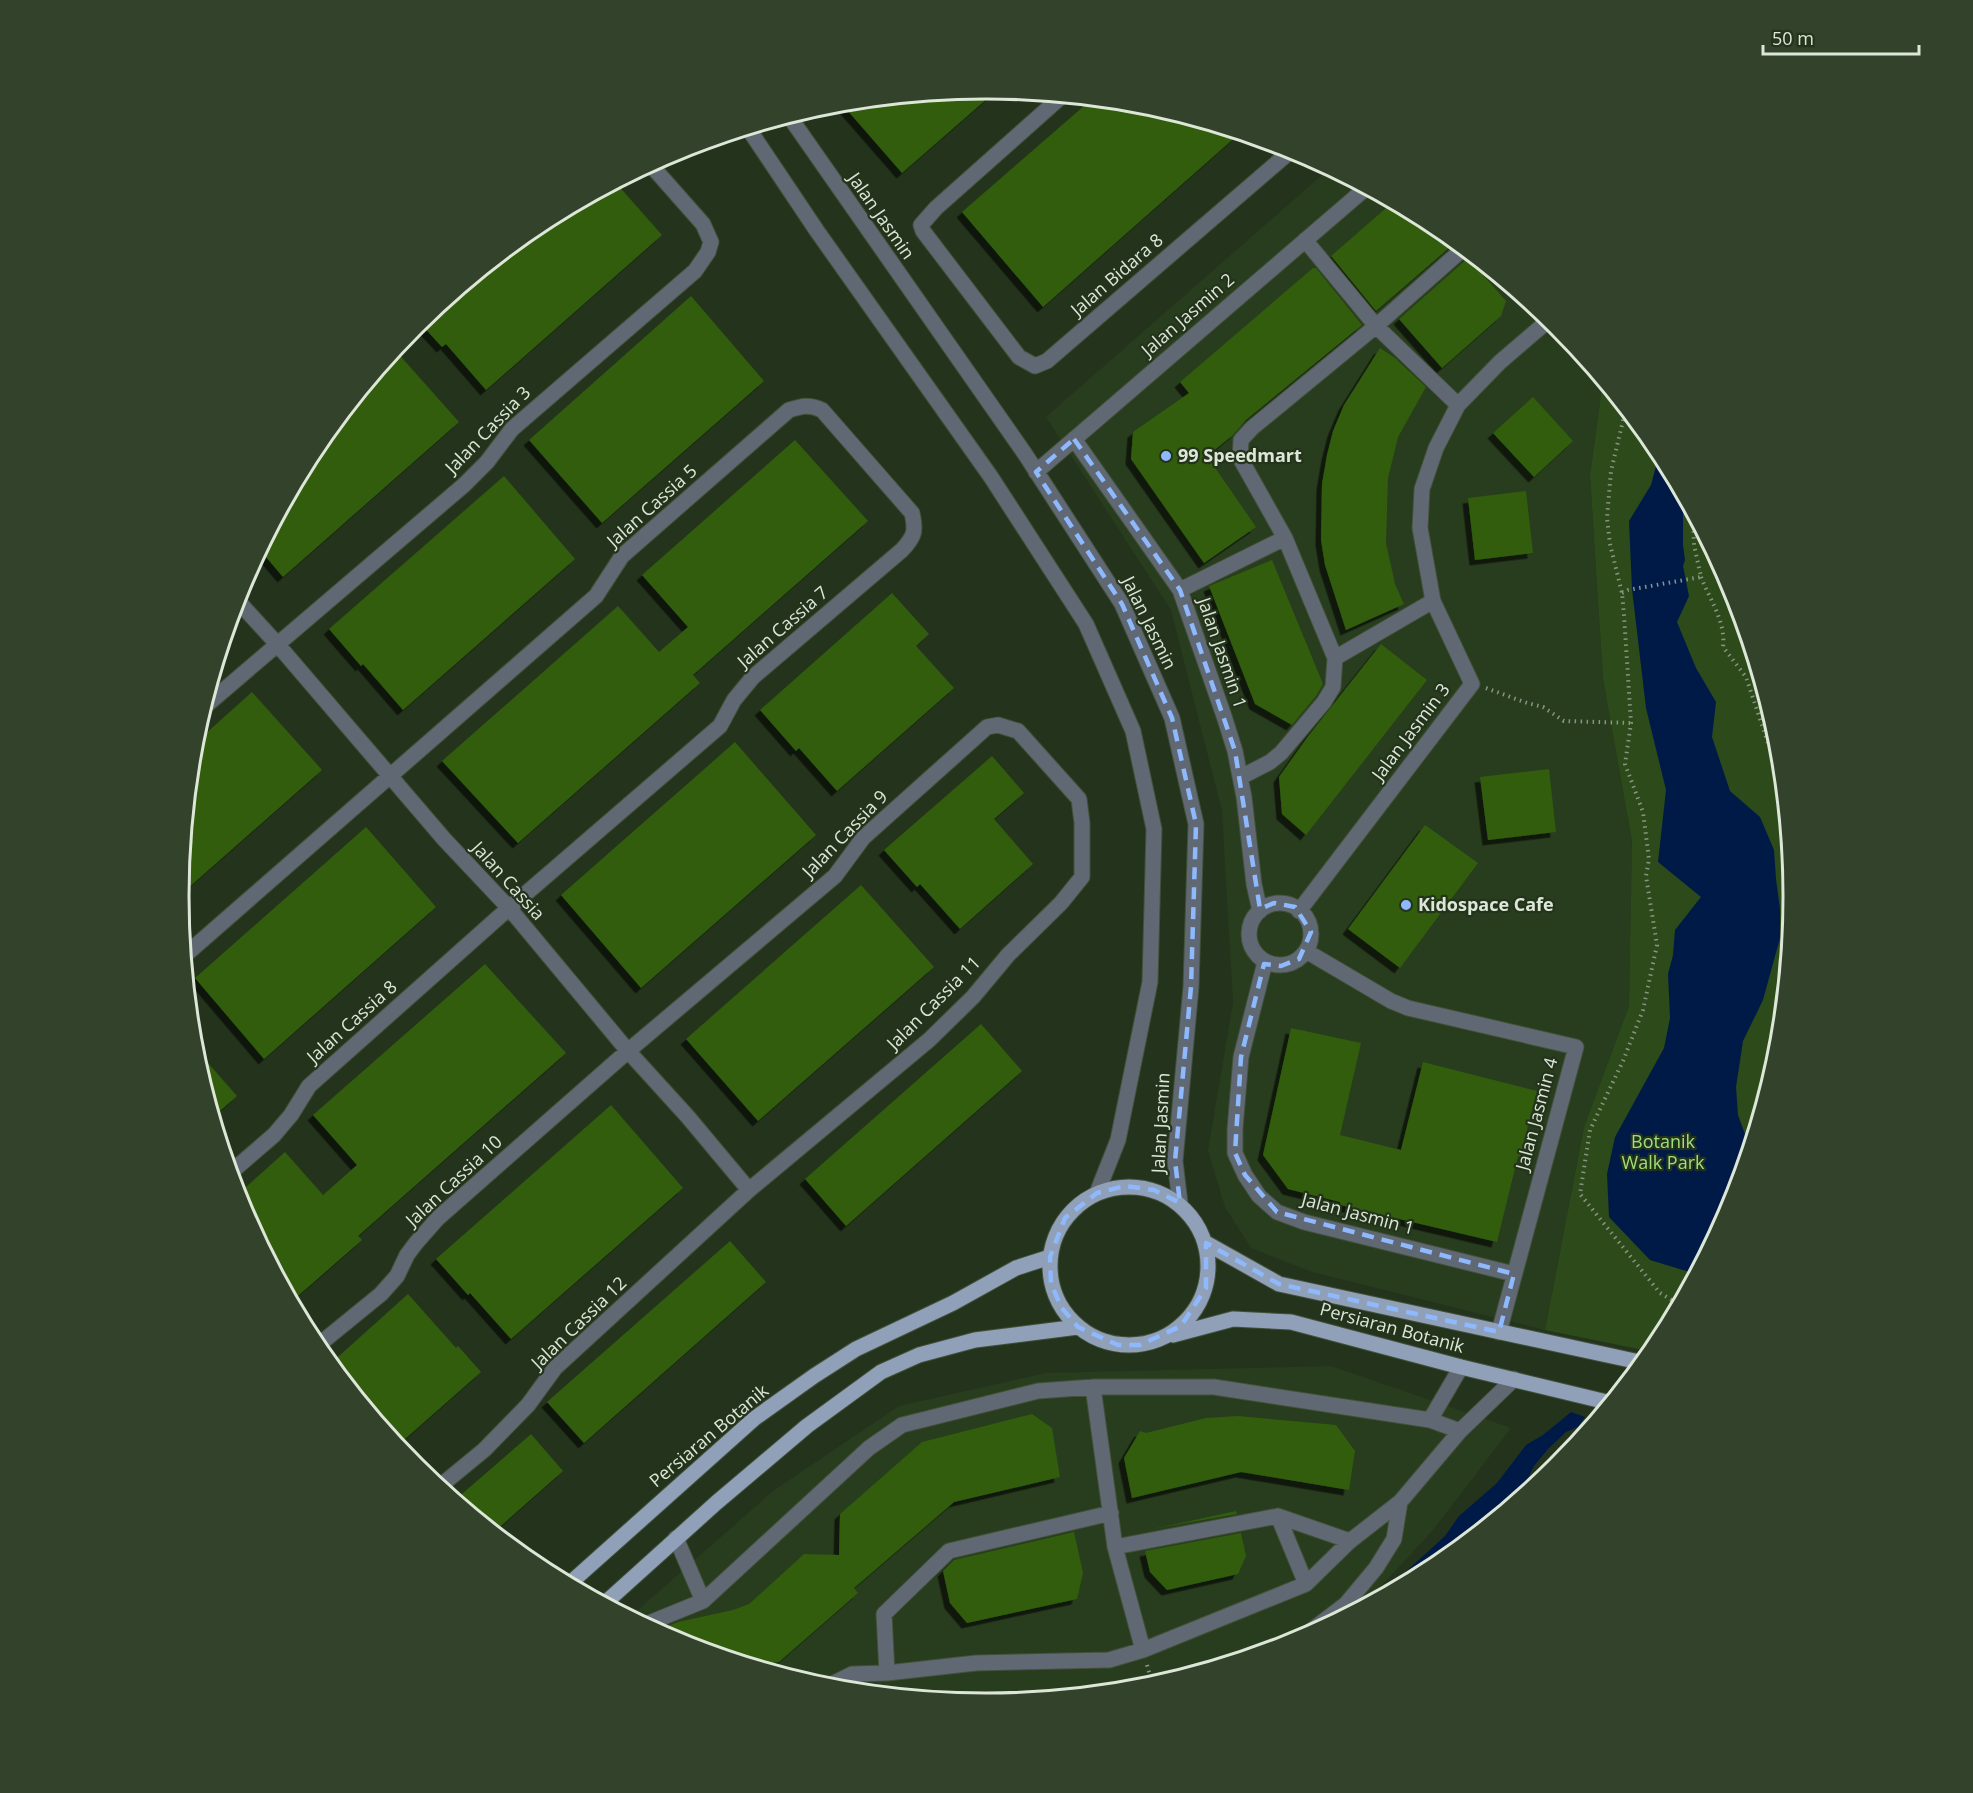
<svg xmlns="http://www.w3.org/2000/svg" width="1973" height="1793" font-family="'Open Sans',sans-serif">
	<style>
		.built { fill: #283c1e }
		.green { fill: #2c4a1a }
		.water { fill: #001a48 }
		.building { fill: #305d0f; filter: url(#shadow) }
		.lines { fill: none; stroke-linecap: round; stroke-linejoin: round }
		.minor-casing { stroke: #42513a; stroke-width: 17 }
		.major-casing { stroke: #42513a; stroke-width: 17 }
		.path { stroke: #889582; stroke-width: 4; stroke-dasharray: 1.5 4.5; stroke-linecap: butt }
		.minor { stroke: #606873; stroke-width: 15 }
		.major { stroke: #90a0b8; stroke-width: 15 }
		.marked { fill: none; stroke: #8eb9fc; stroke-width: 4.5; stroke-dasharray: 12 8; stroke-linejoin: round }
		.poi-dot { fill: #8eb9fc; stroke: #24341c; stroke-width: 2 }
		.labels { text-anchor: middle; stroke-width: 4.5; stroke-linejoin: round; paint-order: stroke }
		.street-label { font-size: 18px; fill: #dde7d8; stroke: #24341c }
		.poi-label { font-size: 18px; font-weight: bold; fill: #dde7d8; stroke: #24341c; text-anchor: start }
		.park-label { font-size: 18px; fill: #9fdf7c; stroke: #24341c }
		.rim { fill: none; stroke: #dde7d8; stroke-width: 3 }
	</style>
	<defs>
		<filter id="shadow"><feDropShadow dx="-5.5" dy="5.5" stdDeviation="0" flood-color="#0009"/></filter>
	</defs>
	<rect width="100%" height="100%" fill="#24341c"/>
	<path class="built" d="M1330 168 1436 225 1558 325 1603 381 1590 475 1603 679 1632 841 1629 1006 1584 1127 1545 1330 1312 1272 1251 1248 1225 1207 1208 1151 1233 1002 1222 811 1171 610 1046 417Z
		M1331 1366 1511 1428 1434 1529 1362 1607 1295 1643 1144 1689 986 1704 829 1689 677 1643 630 1617 773 1491 899 1406 1046 1373Z"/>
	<path class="green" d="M1603 381 1659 448 1733 588 1779 739 1794 897 1779 1054 1733 1206 1658 1346 1653 1352 1545 1330 1584 1127 1629 1006 1632 841 1603 679 1590 475Z"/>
	<path class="water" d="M1660 451 1685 497 1683 503V545L1685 560 1683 566 1689 596 1677 622 1696 668 1716 702 1712 737 1730 791 1760 817 1774 850 1776 879 1780 909V938L1763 1000 1743 1041 1736 1087 1738 1115 1750 1148 1733 1206 1696 1274 1650 1260 1609 1217 1607 1174 1615 1137 1664 1048 1670 1018 1668 974 1673 955 1675 930 1701 897 1658 862 1666 790 1646 708 1632 589 1629 521 1651 485Z
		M1571 1412 1585 1417 1578 1427 1566 1432 1548 1449 1534 1466 1526 1482 1504 1502 1469 1540 1435 1569 1379 1599 1400 1577 1445 1536 1459 1516 1497 1483 1526 1445 1543 1435Z"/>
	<path class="building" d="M987 88 997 90 902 173 841 103Z
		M1092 99 1144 104 1240 133 1043 307 962 212Z
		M616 183 662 235 486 390 446 344 442 347 419 322 538 224Z
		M1393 202 1436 225 1456 242 1376 311 1331 256Z
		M1468 258 1506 301 1501 316 1442 368 1399 319Z
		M1313 268H1316L1362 325 1246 420 1233 435 1207 456 1256 527 1204 563 1131 459 1133 432 1189 393 1180 382Z
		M691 296 764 381 602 523 529 440Z
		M1380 348 1395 358 1426 387 1398 437 1388 478 1386 543 1395 584 1404 604 1346 630 1325 565 1321 540 1322 484 1327 455 1333 431 1344 405Z
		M395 350 459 422 283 577 260 550 315 447Z
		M1533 397 1573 441 1534 477 1493 433Z
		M795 440 868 521 693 675 700 683 518 843 442 761 618 606 659 652 688 627 642 575Z
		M504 476 575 559 403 710 363 664 361 666 329 629Z
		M1526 491 1533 553 1475 560 1468 498Z
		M1272 560 1323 684 1316 696 1292 725 1255 704 1209 586Z
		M892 593 929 634 916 646 954 688 837 791 799 748 796 751 760 710Z
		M1381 644 1427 680 1306 835 1282 814 1279 777 1309 735Z
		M252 692 322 770 179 896 194 744Z
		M735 742 816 835 641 988 561 895Z
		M992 756 1024 793 994 819 1033 864 960 929 920 884 917 887 884 850Z
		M1549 769 1556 832 1488 840 1480 777Z
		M1425 825 1478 863 1400 968 1348 929Z
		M366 827 436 907 264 1059 195 978Z
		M861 885 934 967 758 1121 686 1039Z
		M485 964 566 1053 358 1236 362 1240 291 1302 240 1205 237 1195 285 1152 323 1195 357 1165 313 1115Z
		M981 1024 1022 1071 846 1226 805 1179Z
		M1291 1028 1361 1043 1340 1135 1401 1150 1423 1062 1537 1091 1520 1157 1518 1156 1497 1242 1340 1205V1202L1288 1189 1263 1155Z
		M193 1046 237 1096 213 1117 194 1054Z
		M611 1105 683 1188 511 1339 470 1293 468 1295 436 1259Z
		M730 1241 766 1282 584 1443 547 1402Z
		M408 1294 456 1348 458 1346 481 1372 397 1446 330 1364Z
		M1032 1414 1052 1428 1060 1477 954 1502 854 1588 858 1593 779 1662 753 1666 677 1643 655 1631 678 1622 733 1610 749 1604 804 1554 839 1555 840 1514 922 1442Z
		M1238 1416 1336 1425 1355 1451 1349 1490 1241 1472 1132 1498 1124 1458 1140 1431 1146 1433 1206 1418Z
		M531 1434 563 1471 494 1532 455 1500Z
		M1236 1511 1237 1514 1141 1531 1167 1526Z
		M1074 1532 1083 1573 1077 1599 967 1623 950 1603 943 1571 954 1560Z
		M1241 1533 1246 1556 1238 1574 1167 1590 1150 1572 1145 1551Z"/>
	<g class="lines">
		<g class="minor-casing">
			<path id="minor" d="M1062 96 936 208 921 225 923 231 1019 357 1035 366 1047 361 1293 149
				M789 116 1025 454 1122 604 1172 718 1196 824 1191 987 1175 1161 1180 1203
				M748 128 817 231 991 477 1086 624 1133 731 1154 829 1150 982 1118 1140 1097 1193
				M1305 240 1376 326 1458 405
				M1074 439 1180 590 1224 716 1235 751 1244 797 1254 884 1260 911
				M1036 472 1366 188
				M1180 590 1285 538
				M236 599 278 645 444 839 509 908 628 1051 688 1117 749 1190
				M1335 658 1433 601
				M203 708 464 485 487 462 512 429 695 271 708 252 711 242 703 224 650 164
				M1241 777 1270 762 1281 753 1324 702 1333 687 1335 658 1285 538 1240 458 1241 440 1252 428 1376 326 1464 248
				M1249 934a31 31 0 1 1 62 0a31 31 0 1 1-62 0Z
				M1299 911 1472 684 1433 601 1420 528 1422 489 1436 448 1458 405 1500 362 1550 319
				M1306 951 1391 1001 1408 1008 1576 1047 1499 1332
				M184 956 596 596 622 556 789 410C802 406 809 404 822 410L912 513C916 531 915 536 902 550L753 677 734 700 720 726 509 908 309 1086 291 1115 274 1135 230 1173
				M1265 962 1241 1057 1235 1129V1153L1245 1175 1259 1196 1277 1212 1304 1222 1514 1274
				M316 1347 381 1294 397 1276 407 1255 416 1243 438 1218 628 1051 835 876 863 838 987 727 998 725 1018 731 1079 799 1082 823V877L1061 903 1008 955 973 997 929 1040 749 1190 555 1368 528 1405 484 1450 439 1487
				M1093 1387 1115 1547 1143 1650
				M1430 1420 1461 1367
				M1278 1516 1306 1584
				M676 1538 703 1601
				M1115 1547 1278 1516 1350 1541
				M644 1625 703 1601 869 1448 902 1425 1038 1391 1093 1387H1214L1430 1420 1460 1431
				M1295 1643 1346 1604 1376 1568 1394 1539 1400 1502
				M887 1673 884 1614 949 1551 1111 1513
				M824 1688 852 1674 887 1673 976 1663 1109 1660 1143 1650 1306 1584 1350 1541 1400 1502 1460 1431 1514 1379"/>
		</g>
		<g class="major-casing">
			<path id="major" d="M1050 1266a79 79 0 1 1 158 0a79 79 0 1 1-158 0Z
				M1206 1243 1279 1284 1644 1363
				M1173 1335 1233 1319 1291 1322 1461 1367 1611 1403
				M568 1585 755 1418 814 1376 856 1349 953 1303 1016 1268 1050 1257
				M604 1604 716 1503 807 1426 881 1372 919 1355 975 1340 1078 1327"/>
		</g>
		<path class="path" d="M1626 408 1611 471 1607 518 1610 544 1622 593 1624 615 1631 723 1625 764 1643 812 1649 859 1646 876 1657 945 1643 1010 1623 1061 1590 1130 1580 1194 1660 1293 1680 1305
			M1701 577C1710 600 1726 622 1723 647L1746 677 1769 746 1781 763
			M1622 593 1628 590 1701 577 1694 545 1693 513
			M1486 688 1527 703 1543 707 1564 721 1631 723
			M1147 1665 1153 1686"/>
		<use href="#minor" class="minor"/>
		<use href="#major" class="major"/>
	</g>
	<path class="marked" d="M1074 439 1180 590 1235 751 1260 909 1274 903 1295 907 1311 932 1299 959 1281 966 1264 964 1241 1057 1235 1153 1245 1175 1277 1212 1514 1274 1499 1332 1279 1284 1206 1243V1288L1181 1326 1140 1345H1118L1078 1327 1061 1307 1051 1283 1050 1257 1065 1218 1097 1193 1125 1186 1154 1190 1180 1203 1175 1161 1191 987 1196 824 1172 718 1122 604 1036 472Z"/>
	<g class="poi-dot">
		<circle cx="1166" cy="456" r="6"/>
		<circle cx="1406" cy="905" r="6"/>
	</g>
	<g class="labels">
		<g class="street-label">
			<text transform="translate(881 216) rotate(55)" y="6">Jalan Jasmin</text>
			<text transform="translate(1117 275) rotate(-41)" y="6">Jalan Bidara 8</text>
			<text transform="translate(1188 315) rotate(-41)" y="6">Jalan Jasmin 2</text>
			<text transform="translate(488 430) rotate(-46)" y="6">Jalan Cassia 3</text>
			<text transform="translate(652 506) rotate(-42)" y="6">Jalan Cassia 5</text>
			<text transform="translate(1149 623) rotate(64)" y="6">Jalan Jasmin</text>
			<text transform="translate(783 627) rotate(-41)" y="6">Jalan Cassia 7</text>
			<text transform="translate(1222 653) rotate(71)" y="6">Jalan Jasmin 1</text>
			<text transform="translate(1411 732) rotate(-53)" y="6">Jalan Jasmin 3</text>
			<text transform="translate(845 834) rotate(-46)" y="6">Jalan Cassia 9</text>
			<text transform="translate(508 881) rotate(48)" y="6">Jalan Cassia</text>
			<text transform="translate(934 1003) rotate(-45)" y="6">Jalan Cassia 11</text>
			<text transform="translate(352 1022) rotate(-42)" y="6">Jalan Cassia 8</text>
			<text transform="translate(1537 1114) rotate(-75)" y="6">Jalan Jasmin 4</text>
			<text transform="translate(1161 1123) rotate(-87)" y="6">Jalan Jasmin</text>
			<text transform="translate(454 1181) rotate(-43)" y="6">Jalan Cassia 10</text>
			<text transform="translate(1358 1214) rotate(15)" y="6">Jalan Jasmin 1</text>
			<text transform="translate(579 1323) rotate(-44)" y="6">Jalan Cassia 12</text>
			<text transform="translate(1392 1328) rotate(15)" y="6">Persiaran Botanik</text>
			<text transform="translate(709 1436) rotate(-40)" y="6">Persiaran Botanik</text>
		</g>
		<g class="poi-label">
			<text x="1178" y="462">99 Speedmart</text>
			<text x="1418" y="911">Kidospace Cafe</text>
		</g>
		<g class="park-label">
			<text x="1663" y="1148">Botanik<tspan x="1663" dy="21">Walk Park</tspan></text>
		</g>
	</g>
	<path d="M0 0H1973V1793H0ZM189 896a797 797 0 1 1 1594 0a797 797 0 1 1-1594 0Z" fill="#33422b" fill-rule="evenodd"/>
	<path class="rim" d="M189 896a797 797 0 1 1 1594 0a797 797 0 1 1-1594 0Z"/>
	<path d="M1763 45v9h156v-9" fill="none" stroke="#dde7d8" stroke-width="3"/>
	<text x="1772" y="45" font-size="18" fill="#dde7d8" stroke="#24341c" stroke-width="4.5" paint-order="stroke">50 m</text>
</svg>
